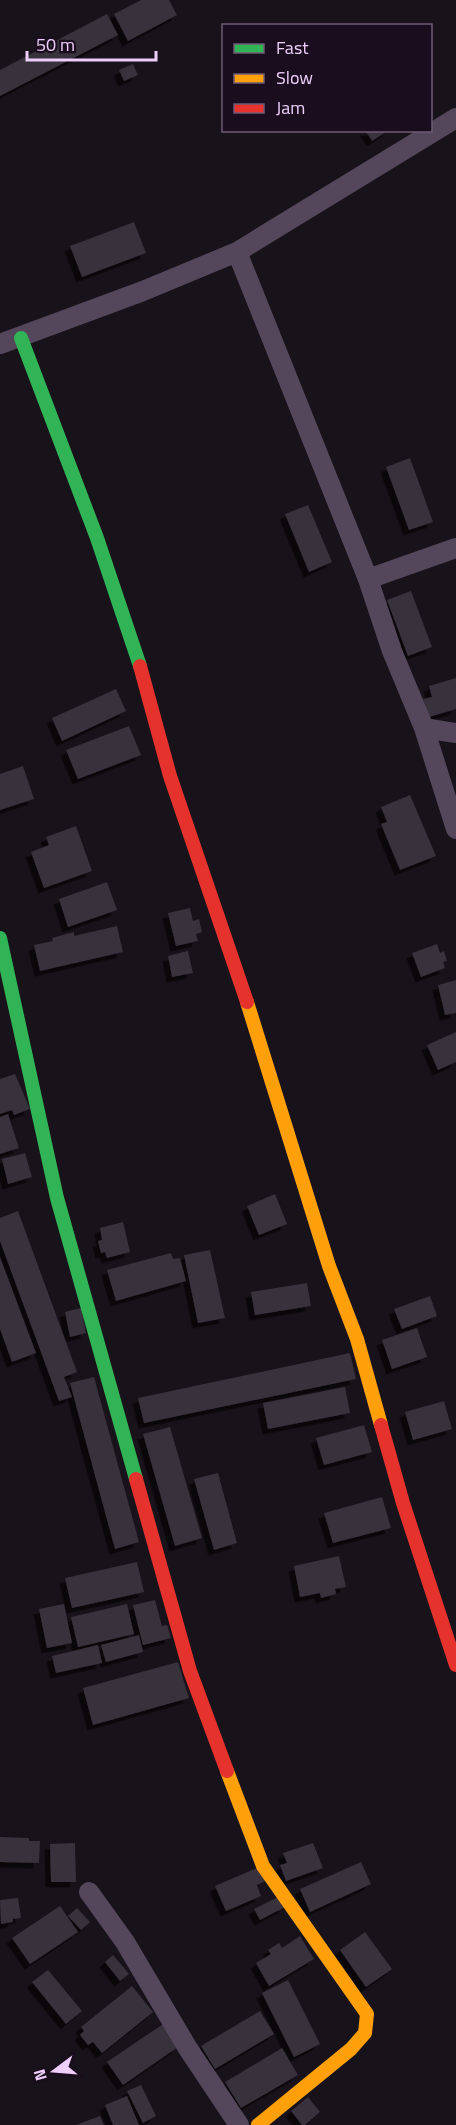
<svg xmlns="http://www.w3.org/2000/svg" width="456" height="2125" font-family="'Titillium Web',sans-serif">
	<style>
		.building { fill: #39303c; filter: url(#shadow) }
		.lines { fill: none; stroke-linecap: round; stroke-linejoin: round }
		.street { stroke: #54475b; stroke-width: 20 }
		.fast { stroke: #30b455; stroke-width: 14 }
		.slow { stroke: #ff9f0a; stroke-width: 14 }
		.jam { stroke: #e5322d; stroke-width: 14 }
	</style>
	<defs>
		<filter id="shadow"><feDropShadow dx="-5.5" dy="5.5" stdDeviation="0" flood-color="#0009"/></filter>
	</defs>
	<rect width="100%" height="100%" fill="#18121a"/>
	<path class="building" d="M141 0H169L177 15 128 41 114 14Z
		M107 14 118 35 0 96V70Z
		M133 64 138 75 124 81 119 70Z
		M365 130H389L372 141Z
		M134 222 146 253 82 277 70 246Z
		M410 458 433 522 409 530 386 467Z
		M308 505 332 562 309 572 285 514Z
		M411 591 432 647 408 656 387 600Z
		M456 678V709L429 717 423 699 432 697 429 686Z
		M116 689 126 711 62 741 52 718Z
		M129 726 141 755 78 779 66 750Z
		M23 766 34 799 0 810V774Z
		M410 795 436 856 400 870 381 824 387 822 381 807Z
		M76 826 92 871 44 888 31 852 49 845 46 837Z
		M107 882 117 910 68 927 59 899Z
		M190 908 193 921 199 919 202 932 196 934 198 941 176 946 168 913Z
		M117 926 123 952 40 971 34 945 53 941 52 938 74 932V936Z
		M437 944 440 953 444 951 447 961 443 962 445 968 421 977 412 953Z
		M188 951 193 973 172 977 168 956Z
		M456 980V1013L445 1015 438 985Z
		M456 1032V1062L438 1070 427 1045Z
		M15 1074 30 1109 14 1115 12 1110 0 1114V1079Z
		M8 1114 19 1148 0 1154V1117Z
		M25 1153 32 1177 8 1184 2 1159Z
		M275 1194 287 1224 259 1235 247 1206Z
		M18 1211 77 1372 64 1377 72 1397 59 1401 0 1241V1218Z
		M123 1222 130 1252 107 1258 105 1252 101 1253 98 1241 102 1240 100 1228Z
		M210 1250 225 1318 198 1323 184 1255Z
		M171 1253 173 1259 180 1258 186 1281 116 1301 107 1270Z
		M0 1257 36 1353 12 1362 0 1329Z
		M307 1283 311 1306 255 1315 251 1292Z
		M430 1296 437 1316 402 1329 394 1309Z
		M81 1308 86 1333 70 1337 65 1312Z
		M417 1328 427 1357 392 1369 382 1340Z
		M350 1353 356 1379 144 1423 138 1398Z
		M94 1377 139 1542 115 1549 70 1383Z
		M345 1387 350 1413 268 1429 263 1403Z
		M444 1401 452 1429 413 1440 405 1412Z
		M364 1425 372 1452 324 1465 316 1438Z
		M170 1427 202 1538 175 1546 143 1434Z
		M218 1473 237 1543 214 1550 194 1479Z
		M382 1497 391 1528 333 1543 324 1513Z
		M339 1556 346 1587 335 1589 336 1594 321 1598 320 1593 300 1597 294 1566Z
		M137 1562 144 1592 72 1608 65 1578Z
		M155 1600 162 1626 167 1625 171 1638 143 1645 133 1605Z
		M64 1604 72 1643 47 1648 39 1609Z
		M127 1604 134 1634 78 1647 71 1617Z
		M139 1635 143 1652 106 1662 101 1645Z
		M98 1645 102 1663 56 1673 52 1656Z
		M178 1662 189 1698 93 1725 83 1688Z
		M0 1837 29 1838V1841H40L39 1863 0 1862Z
		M75 1843 76 1882H51L50 1844Z
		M313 1843 323 1868 286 1881 280 1865 287 1863 283 1853Z
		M361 1862 371 1884 310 1912 300 1889Z
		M259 1867 265 1881 257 1885 261 1896 226 1911 215 1886Z
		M280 1896 285 1907 260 1920 254 1909Z
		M18 1898 21 1918 13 1919V1922L1 1924 0 1900Z
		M60 1906 78 1932 30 1964 12 1938Z
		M77 1908 90 1922 81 1930 68 1916Z
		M365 1932 392 1969 366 1987 340 1950Z
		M300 1936 314 1959 269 1986 256 1963 271 1954 268 1950 279 1943 282 1948Z
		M113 1955 129 1974 120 1981 105 1962Z
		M48 1970 82 2011 66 2024 32 1982Z
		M288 1980 320 2044 294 2057 262 1993Z
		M132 1986 153 2012 102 2053 93 2042 88 2045 80 2035 84 2031 81 2027Z
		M260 2011 274 2034 215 2069 201 2046Z
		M163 2024 178 2047 123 2085 107 2062Z
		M282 2048 298 2075 241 2108 225 2082Z
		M141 2085 156 2116 143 2123 127 2091Z
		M127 2096 139 2125H113L105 2105Z
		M308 2097 320 2112 305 2125H302L291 2111Z
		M100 2116 104 2125H76Z"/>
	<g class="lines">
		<path class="street" d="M237 252 368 579 392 651 424 728 456 829
			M0 344 143 291 237 252 456 118
			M368 579 456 548
			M424 728 456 733
			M89 1892 125 1942 187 2047 239 2125"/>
		<path class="fast" d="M21 338 97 538 140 666
			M0 938 57 1198 136 1479"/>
		<path class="slow" d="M247 1002 329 1266 357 1339 381 1425
			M227 1771 263 1866 367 2014 365 2033 351 2049 258 2125"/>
		<path class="jam" d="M140 666 170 776 247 1002
			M381 1425 403 1503 456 1665
			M136 1479 190 1671 227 1771"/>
	</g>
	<rect x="222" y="24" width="210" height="108" fill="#1a0e1e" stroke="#6f5b76" stroke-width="1.5"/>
	<rect x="234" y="44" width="30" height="9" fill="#30b455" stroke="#6f5b76" stroke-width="1.5"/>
	<text x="276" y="54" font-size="18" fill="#eecffb">Fast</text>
	<rect x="234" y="74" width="30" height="9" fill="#ff9f0a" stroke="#6f5b76" stroke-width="1.5"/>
	<text x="276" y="84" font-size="18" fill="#eecffb">Slow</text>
	<rect x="234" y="104" width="30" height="9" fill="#e5322d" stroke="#6f5b76" stroke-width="1.5"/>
	<text x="276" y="114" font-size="18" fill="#eecffb">Jam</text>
	<g transform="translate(54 2071) rotate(254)" stroke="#1a0e1e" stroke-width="4.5" paint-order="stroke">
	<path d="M0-4.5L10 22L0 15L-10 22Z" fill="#eecffb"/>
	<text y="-9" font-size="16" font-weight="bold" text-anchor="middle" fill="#eecffb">N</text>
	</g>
	<path d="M27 51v9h129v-9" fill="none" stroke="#eecffb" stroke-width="3"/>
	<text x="36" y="51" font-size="18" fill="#eecffb" stroke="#1a0e1e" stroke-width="4.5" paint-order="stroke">50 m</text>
</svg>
